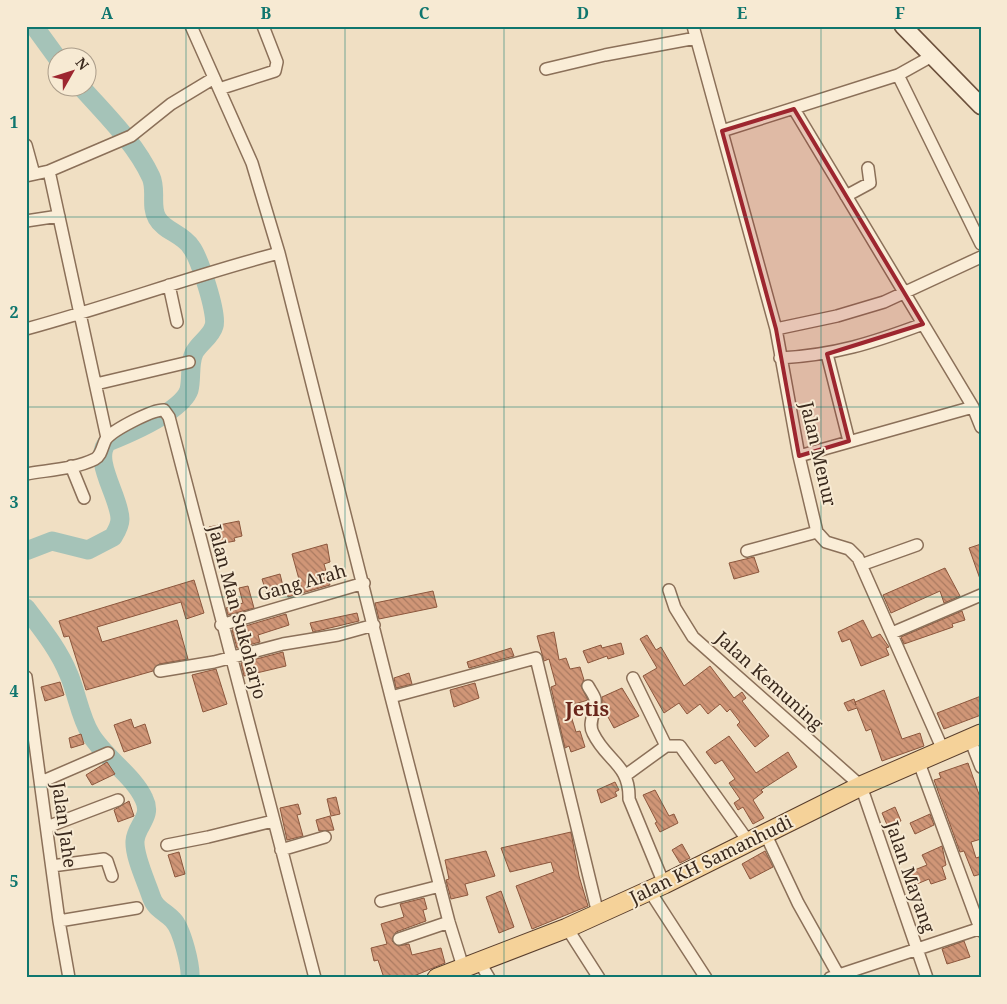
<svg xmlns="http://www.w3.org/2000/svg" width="1007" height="1004" font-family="'Noto Serif',serif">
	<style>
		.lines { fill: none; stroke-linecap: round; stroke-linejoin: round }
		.river { stroke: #a5c3b8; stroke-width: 19 }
		.building { fill: url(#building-back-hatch); stroke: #8c573d }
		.street-casing { stroke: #8b7059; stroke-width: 14 }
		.secondary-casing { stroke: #6d513c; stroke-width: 19 }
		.primary-casing { stroke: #593e2d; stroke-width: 21 }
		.street { stroke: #faedd7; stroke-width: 11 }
		.secondary { stroke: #faedd7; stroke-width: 16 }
		.primary { stroke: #f5d299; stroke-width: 19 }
		.marked { fill: #9d262f; fill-opacity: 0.2; stroke: #9d262f; stroke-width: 4; stroke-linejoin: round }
		.grid { fill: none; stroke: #0f766e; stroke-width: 1; stroke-opacity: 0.55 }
		.labels { text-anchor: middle; stroke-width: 4; stroke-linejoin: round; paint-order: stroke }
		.street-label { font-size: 18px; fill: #3a291d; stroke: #f7ead3 }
		.quarter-label { font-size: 20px; font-weight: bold; fill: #69261b; stroke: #f7ead3 }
		.neatline { fill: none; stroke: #0f766e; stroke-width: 2 }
		.grid-label { font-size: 16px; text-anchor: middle; font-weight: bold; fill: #0f766e }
	</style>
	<defs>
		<pattern id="building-back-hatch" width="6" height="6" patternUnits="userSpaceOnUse" patternTransform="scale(1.25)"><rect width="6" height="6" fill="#d09677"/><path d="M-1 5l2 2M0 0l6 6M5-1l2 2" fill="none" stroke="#aa7a61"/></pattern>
	</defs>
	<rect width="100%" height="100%" fill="#f0dfc3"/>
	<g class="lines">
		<path class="river" d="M34 26 58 59
			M26 551 52 541 88 550 113 537C116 532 120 526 120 519 120 498 91 458 108 442 128 434 182 411 189 390 192 378 189 364 194 353 199 343 211 337 214 326 218 314 199 257 191 247 183 234 164 231 157 218 150 206 157 190 151 177 135 143 107 116 82 88
			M26 608C42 629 59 650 69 675 77 694 80 717 91 735 105 758 134 776 144 799 153 817 136 825 135 841 134 856 146 881 151 896 155 909 165 911 173 920 182 929 191 966 190 978"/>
	</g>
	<path class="building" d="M239 521 242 536 234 538 235 541 213 545 209 527Z
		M327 544 330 562 324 564 330 585 288 597 287 594 302 590 292 554Z
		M981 544V578L980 579 969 548Z
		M754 557 759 572 734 579 729 563Z
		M945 568 960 596 944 603 940 591 891 613 883 595Z
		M280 574 284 590 267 595 262 579Z
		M194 580 204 613 186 619 181 602 97 627 102 642 177 620 188 659 159 664 153 671 86 690 69 636 64 637 59 621Z
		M248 586 254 608 228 615 226 608 243 603 239 588Z
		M433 591 437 607 379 619 375 603Z
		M962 611 965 620 952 624 953 627 904 644 901 637Z
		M357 613 359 621 313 632 310 623Z
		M286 614 289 625 258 635 260 642 237 648 232 630Z
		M863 620 872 638 880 634 889 647 886 648 889 655 861 666 850 639 842 642 838 632Z
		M554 632 559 660 566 658 570 669 580 667 584 680 581 686 588 700 568 706 576 732 580 731 585 747 571 752 569 746 565 748 551 687 556 685 549 659 544 661 537 636Z
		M647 635 656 650 661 647 684 686 710 666 734 698 742 692 746 698 742 701 769 736 755 747 737 725 740 722 730 709 727 712 720 704 708 714 700 704 687 714 679 703 664 713 643 676 657 668 640 639Z
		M621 643 624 654 608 659 607 656 588 663 583 651 601 645 602 648Z
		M511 648 514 656 469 668 467 662Z
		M283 652 286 666 244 676 241 663Z
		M216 669 227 704 203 712 192 675Z
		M409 673 412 684 396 688 394 678Z
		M60 682 64 695 45 701 41 687Z
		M475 683 479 698 454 707 450 690Z
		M622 688 639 716 614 728 602 706V697Z
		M884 690 902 739 920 733 924 746 882 761 871 729 866 731 857 708 848 711 844 703 854 699 856 705 855 702Z
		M981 696V715L944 729 937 713Z
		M131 719 134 728 145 724 151 743 124 752 114 725Z
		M81 734 84 744 71 748 69 738Z
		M729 736 756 773 788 752 797 767 761 790 763 792 753 800 764 818 753 824 743 807 738 810 734 803 740 799 729 783 735 779 722 760 715 764 706 752Z
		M107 762 115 774 92 785 86 775Z
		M968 763 981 800V839L971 842 976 858 979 857 981 862V874L974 876 964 851 960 852 934 780 941 778 939 773Z
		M615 782 619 790 615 792 617 796 601 803 597 790Z
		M655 790 669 816 674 814 678 823 660 832 655 823 657 822 643 795Z
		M336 797 340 814 331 816 327 799Z
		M129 801 134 816 118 822 114 810Z
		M298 804 301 814 297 815 303 836 287 840 280 808Z
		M895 807 901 821 888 827 882 813Z
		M930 814 934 825 915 834 910 823Z
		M330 816 334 830 319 831 316 820Z
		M571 832 579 876 588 906 532 929 516 886 554 872 551 862 510 872 501 848Z
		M682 844 690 858 680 863 672 850Z
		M942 846 946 865 942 867 946 879 931 884 929 879 907 888 902 875 927 865 922 855Z
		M486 851 495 876 465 884 468 895 451 899 446 880 449 879 445 860Z
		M765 851 773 867 750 879 742 864Z
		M179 852 185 874 175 877 168 855Z
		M501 891 514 927 499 933 486 897Z
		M424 898 427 909 423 910 426 921 396 932 392 941 398 946 409 944 412 955 441 948 445 963 409 978H384L378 960 374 961 371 948 387 944 381 924 404 917 400 904Z
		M964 941 970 957 947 964 942 949Z"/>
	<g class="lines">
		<g class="street-casing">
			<path id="street" d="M191 26 252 163 279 253 391 697 449 922 463 967
				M693 26 776 329 799 456 817 532 826 542 849 549 858 558 943 750
				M546 69 605 55 696 38
				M898 75 981 244
				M219 89 275 71 277 62 263 26
				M794 109 973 407 981 427
				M722 131 898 75 932 56
				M26 145 34 174
				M49 171 107 438
				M26 176 49 171 131 136 171 104 214 78
				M846 196 870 183 868 168
				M26 221 59 216
				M169 285 177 322
				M26 329C111 306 194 275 279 253
				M776 329 837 316 884 302 981 257
				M827 354 849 441
				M780 358C835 355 872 343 923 324
				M96 384 189 362
				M799 456 973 407
				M71 466 84 498
				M26 474C48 470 75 469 95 459 102 455 102 446 106 439 113 430 153 409 164 410L169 417 315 978
				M747 551 817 532
				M861 565 917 545
				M669 590 675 608 693 637 861 786 927 978
				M221 625 364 583
				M892 633 981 595
				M160 671 214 662 283 644 338 635 374 625
				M26 677 59 921 69 978
				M633 678 666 746
				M588 686C590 690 594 695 595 699 597 711 587 722 593 733 606 761 630 764 629 799L664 884
				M391 697 536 658 598 914
				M970 739 981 767
				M918 760 981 931
				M626 775 666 746H680L748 841
				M41 782 108 753
				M47 827 118 800
				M765 833 798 903 840 978
				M167 845 208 837 273 821
				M281 850 325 837
				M52 866 104 859 107 861 112 876
				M649 890 706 978
				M381 901 440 886
				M59 921 137 908
				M567 928 599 978
				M399 939 449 922
				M479 961 489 978
				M830 978 981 928"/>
		</g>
		<g class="secondary-casing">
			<path id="secondary" d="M903 26 981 106"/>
		</g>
		<g class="primary-casing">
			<path id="primary" d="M437 978 567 928 664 884 861 786 981 734"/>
		</g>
		<use href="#street" class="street"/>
		<use href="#secondary" class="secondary"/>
		<use href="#primary" class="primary"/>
	</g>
	<path class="marked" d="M794 109 923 324 827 354 849 441 799 456 776 329 722 131Z"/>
	<path class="grid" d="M186 26V978M345 26V978M504 26V978M662 26V978M821 26V978M26 217H981M26 407H981M26 597H981M26 787H981"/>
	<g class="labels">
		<g class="street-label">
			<text transform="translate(818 454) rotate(77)" y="6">Jalan Menur</text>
			<text transform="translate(302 583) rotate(-16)" y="6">Gang Arah</text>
			<text transform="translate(237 612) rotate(75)" y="6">Jalan Man Sukoharjo</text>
			<text transform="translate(769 681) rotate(42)" y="6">Jalan Kemuning</text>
			<text transform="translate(64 825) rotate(82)" y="6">Jalan Jahe</text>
			<text transform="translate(711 860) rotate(-26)" y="6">Jalan KH Samanhudi</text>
			<text transform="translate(910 877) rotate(71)" y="6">Jalan Mayang</text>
		</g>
		<g class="quarter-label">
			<text x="587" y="716">Jetis</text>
		</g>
	</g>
	<rect width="1007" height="1004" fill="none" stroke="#f7ead3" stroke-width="55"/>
	<g transform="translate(72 72) rotate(51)"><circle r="24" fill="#f7ead3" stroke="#ab9d8a"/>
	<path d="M0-4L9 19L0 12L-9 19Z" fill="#9d262f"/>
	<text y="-8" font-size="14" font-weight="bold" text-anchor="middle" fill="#3a291d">N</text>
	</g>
	<rect x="28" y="28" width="952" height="948" class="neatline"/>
	<g class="grid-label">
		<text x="107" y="19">A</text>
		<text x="266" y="19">B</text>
		<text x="424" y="19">C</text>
		<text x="583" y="19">D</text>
		<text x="742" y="19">E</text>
		<text x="900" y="19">F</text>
		<text x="14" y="128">1</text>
		<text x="14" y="318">2</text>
		<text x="14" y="508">3</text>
		<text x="14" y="697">4</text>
		<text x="14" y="887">5</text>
	</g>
</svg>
